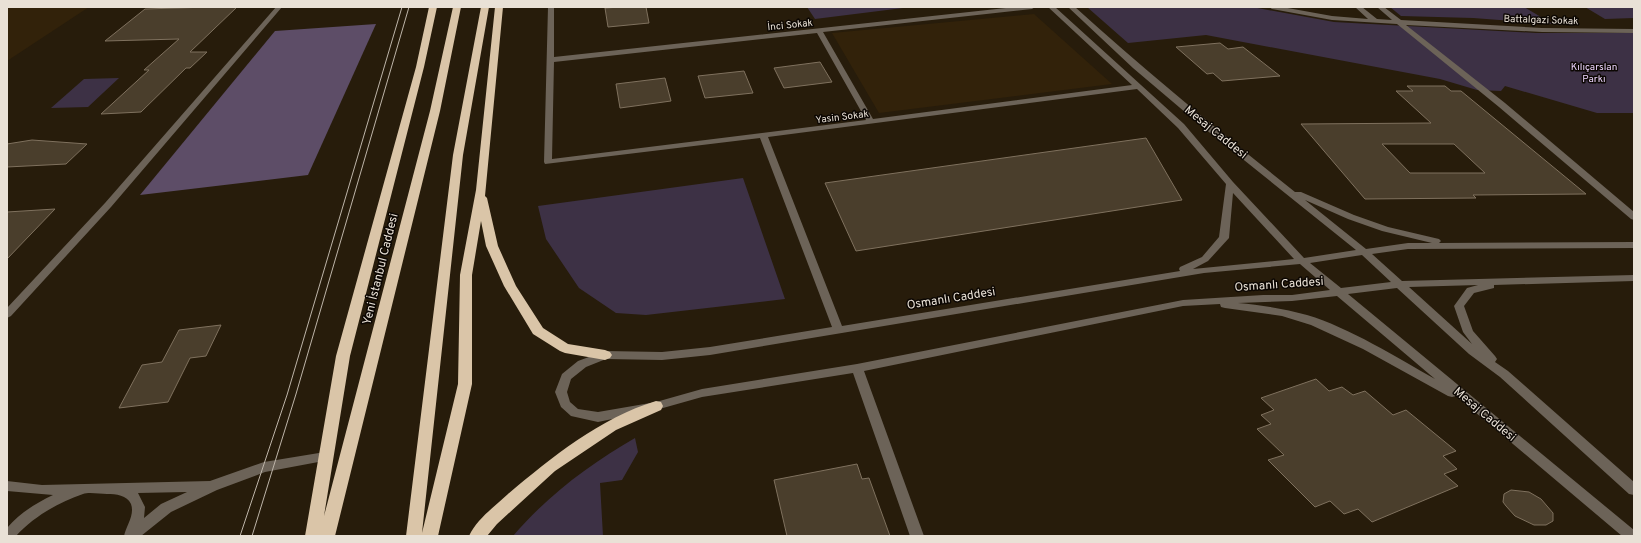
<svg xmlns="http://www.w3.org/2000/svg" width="1641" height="543" font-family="Overpass,sans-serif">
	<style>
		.built { fill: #32220a }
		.green { fill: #3d3145 }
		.forest { fill: #5d4d67 }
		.building { fill: #4a3e2c; stroke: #7f715e; fill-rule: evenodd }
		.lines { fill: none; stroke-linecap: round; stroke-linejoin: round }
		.minor { fill: #6c6358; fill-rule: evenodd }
		.highway { fill: #dac5a8; fill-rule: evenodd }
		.tram { stroke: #beb5a9; stroke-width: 1 }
		.labels { text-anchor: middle; stroke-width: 3; stroke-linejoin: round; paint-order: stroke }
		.far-street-label { font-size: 10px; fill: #e9e1d6; stroke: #0c0703 }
		.far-park-label { font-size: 10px; fill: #edd5fd; stroke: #0c0703 }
		.street-label { font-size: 12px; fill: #e9e1d6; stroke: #0c0703 }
	</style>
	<rect width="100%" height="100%" fill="#271c0b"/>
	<path class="built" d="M7 7H89L7 61Z
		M1034 14 1112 84 879 113 832 33Z"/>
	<path class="green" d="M807 7H911L815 19Z
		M1087 7H1252L1334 22 1536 33H1634V113H1597L1505 86 1501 91 1477 90 1440 79 1206 35 1128 43Z
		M1390 7H1524L1553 24 1473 18 1401 16Z
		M1585 7H1634V18L1605 19Z
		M119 78 88 107 51 108 84 79Z
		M743 178 785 299 646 315 616 313 579 288 546 239 538 206Z
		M635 438 638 452 622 480 600 483 603 536H513C547 496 590 464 635 438Z"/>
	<path class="forest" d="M376 24 308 175 140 195 275 31Z"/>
	<path class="building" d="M209 7H237L190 52H207L190 68H186L141 112 101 114 149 70H144L179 39 105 41 145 9Z
		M621 7H646L649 23 608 27 605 8Z
		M1220 43 1228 49 1243 47 1280 76 1222 81 1213 73 1207 74 1176 47Z
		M820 62 832 82 784 88 774 68Z
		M744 71 753 93 705 98 698 76Z
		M665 78 671 101 620 108 616 84Z
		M1407 86H1445L1451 91H1461L1586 194 1473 195 1476 198 1365 199 1301 124 1431 123 1396 91H1413ZM1382 144H1454L1485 173H1410Z
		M1146 138 1182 200 856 251 825 183Z
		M32 140 87 144 66 164 7 167V144Z
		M55 209 7 259V212Z
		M221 325 206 356 190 358 168 402 119 408 142 365 162 362 179 330Z
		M1316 379 1329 391 1342 387 1353 395 1365 391 1393 415 1406 410 1456 451 1443 456 1457 469 1444 474 1458 486 1372 522 1358 509 1344 514 1330 501 1315 507 1268 460 1284 455 1257 429 1271 424 1261 415 1274 410 1261 398Z
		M857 464 862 479 869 478 890 536H787L774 480Z
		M1511 490 1529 492 1541 499 1553 513V521L1546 525H1534L1515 516 1506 506 1503 502 1504 494Z"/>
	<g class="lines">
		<path class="minor" d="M276 7H282L111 207 11 316 7 318V308L105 203Z
			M548 7H554V57L1015 7H1035L1032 9 823 32 873 119 1132 85 1048 7H1055L1184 124 1233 182 1304 258 1356 250 1199 124 1133 68 1068 7H1075C1146 71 1220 132 1295 192H1301L1354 215 1388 227 1439 239 1441 241 1439 243 1634 242V248L1408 249 1372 254 1402 281 1634 275V281L1494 285V288L1474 293 1464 306 1473 331 1495 356 1497 359 1495 362 1508 371 1634 482V495L1629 494 1500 377 1469 354 1397 288 1348 294 1634 530V536H1622L1456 396 1452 397 1448 396 1363 349 1311 325 1282 316 1225 308 1221 307 1220 304 1183 306 864 371 924 536H910L853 373 702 397 656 410 598 422 571 416 561 407 555 392 562 374 578 361 605 351 662 352 710 347 832 327 760 138 545 164 544 162ZM817 33 866 120 552 159 554 62ZM1137 89 1178 128 1226 184 1219 237 1202 257 1180 267 1179 269 1180 271 842 326 768 137ZM1233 193 1294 259 1193 269 1208 261 1229 238ZM1305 200 1348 219 1382 231 1432 243H1408L1366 249ZM1362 255 1391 282 1341 288 1310 263ZM1300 264 1330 290 1292 295H1263L1183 300 857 364 702 389 656 402 598 412 578 409 570 402 567 392 571 379 586 367 606 359 662 360 710 355 1204 273ZM1478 285 1467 288 1454 306 1463 332 1472 344 1409 287ZM1337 296 1435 379C1396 357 1350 328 1307 315 1285 309 1261 305 1238 303L1292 301Z
			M1269 7H1282L1332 16 1368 19 1355 7H1362L1377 19 1392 20 1377 7H1384L1401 20 1542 28 1634 29V33L1542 32 1406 25 1505 103 1634 212V220L1631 219 1499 107 1397 24 1332 20 1272 9Z
			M325 452 329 454 331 457 329 460 265 472 217 490 171 512 141 536H124C126 526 135 515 131 504 127 495 116 494 107 494 100 494 89 492 83 494 59 502 33 517 16 536H7V528C20 513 36 503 53 495L7 491V481L42 485 210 481 264 462ZM187 492 161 504 144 518 145 507 138 493Z"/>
		<path class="highway" d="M429 7H437L424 67 350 356 324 516 430 111 453 7H461L440 111 335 536H305L336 356 416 67Z
			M481 7H489L463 155 422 533 458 384 460 275 476 190 495 7H503L485 196 487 198 498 246 516 286 543 328 568 344 605 350 610 352 612 355 610 358 605 360 565 353 560 351 533 334 504 286 486 246 481 221 472 275V384L438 536H406L453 155Z
			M656 401 661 402 663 406 661 410 616 430 555 471 497 524 487 536H469C477 519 494 507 508 494 552 457 600 418 656 401Z"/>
		<path class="tram" d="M240 536 287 395 402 7
			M252 536 296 394 409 7"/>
	</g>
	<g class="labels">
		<g class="far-street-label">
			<text transform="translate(1541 19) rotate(2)" y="4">Battalgazi Sokak</text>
			<text transform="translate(790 24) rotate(-6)" y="4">İnci Sokak</text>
			<text transform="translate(842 116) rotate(-7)" y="4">Yasin Sokak</text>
		</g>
		<g class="far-park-label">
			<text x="1594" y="70">Kılıçarslan<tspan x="1594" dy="12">Parkı</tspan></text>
		</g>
		<g class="street-label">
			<text transform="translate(1216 132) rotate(39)" y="4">Mesaj Caddesi</text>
			<text transform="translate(380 269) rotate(-76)" y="4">Yeni İstanbul Caddesi</text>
			<text transform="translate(1279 284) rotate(-4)" y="4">Osmanlı Caddesi</text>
			<text transform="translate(951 298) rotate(-9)" y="4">Osmanlı Caddesi</text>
			<text transform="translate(1485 414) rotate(40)" y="4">Mesaj Caddesi</text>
		</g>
	</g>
	<rect width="1641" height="543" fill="none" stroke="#e9e1d6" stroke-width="16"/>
</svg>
